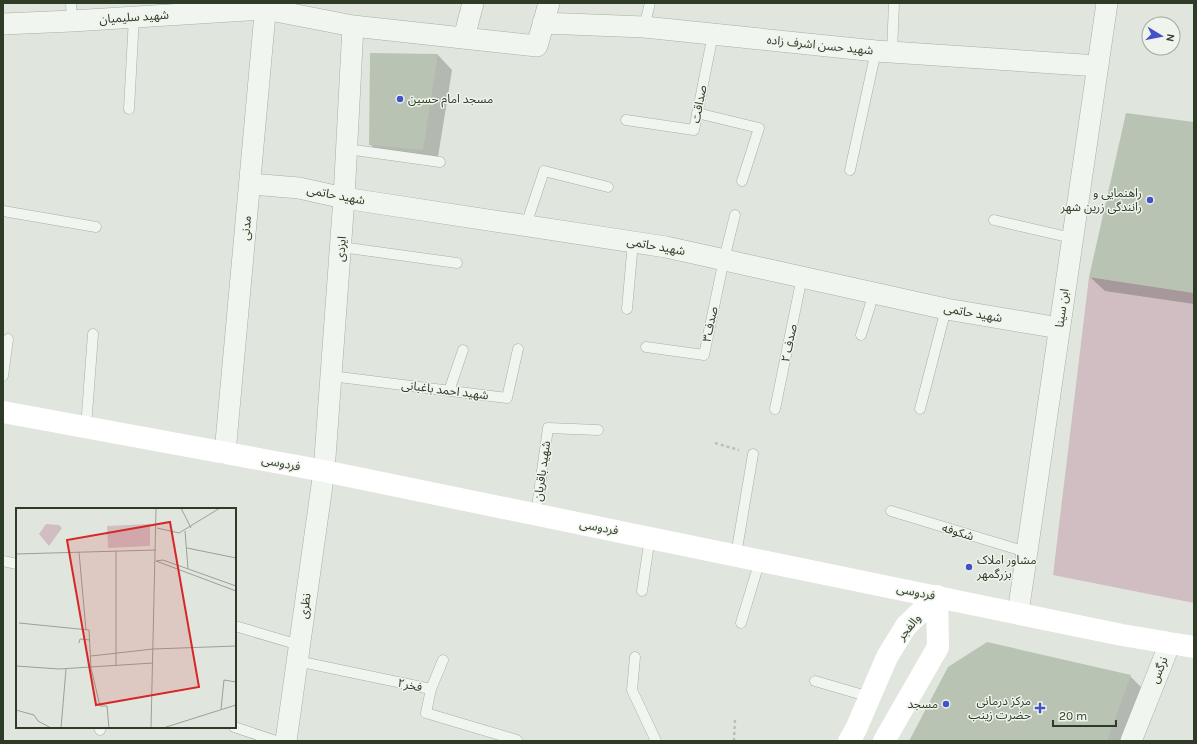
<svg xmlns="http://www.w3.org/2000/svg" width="1197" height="744" font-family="Karla,'Noto Sans Arabic',sans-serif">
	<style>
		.green { fill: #d0bec2 }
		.shadow { fill: #0003 }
		.building { fill: #b9c3b4 }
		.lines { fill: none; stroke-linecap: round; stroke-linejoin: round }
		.lane-casing { stroke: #a7b0a3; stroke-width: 11 }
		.street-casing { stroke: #a7b0a3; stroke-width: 22 }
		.path { stroke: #bac1b7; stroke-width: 2.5; stroke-dasharray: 3 3; stroke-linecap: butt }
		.lane { stroke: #f1f5ef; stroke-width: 10 }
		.street { stroke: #f1f5ef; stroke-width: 21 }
		.secondary { stroke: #fff; stroke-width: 22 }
		.poi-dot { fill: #4452c9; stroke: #eff4ec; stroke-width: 1.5 }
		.labels { text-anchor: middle; stroke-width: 3; stroke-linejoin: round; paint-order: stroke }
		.street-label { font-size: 12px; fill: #2e3c27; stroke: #eff4ec }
		.poi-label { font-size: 12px; fill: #2e3c27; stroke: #eff4ec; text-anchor: end }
		.inset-road { fill: none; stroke: #99a294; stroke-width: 1 }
		.view { fill: #d62828; fill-opacity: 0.15; stroke: #d62828; stroke-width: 2 }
		.inset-edge { fill: none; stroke: #2e3c27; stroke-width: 2 }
	</style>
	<rect width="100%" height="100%" fill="#e0e6dd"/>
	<path class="green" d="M1089 277 1194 293V603L1053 575Z"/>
	<path class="shadow" d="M371 54 438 55 452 70 437 163 385 159 370 144Z
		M1194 123V304L1105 291 1090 277Z
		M1130 676 1145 691 1127 741H911Z"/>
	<path class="building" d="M370 53 438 54 423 150 369 145Z
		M1126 113 1194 122V293L1089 277Z
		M987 642 1131 675 1107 741H909L948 667Z"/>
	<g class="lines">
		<g class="lane-casing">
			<path id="lane" d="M71 3 72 21
				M644 27 650 3
				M892 52 894 3
				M129 109 134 17
				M697 113 759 128 742 181
				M626 120 694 130 713 34
				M347 149 440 162
				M850 170 876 51
				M3 211 96 227
				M994 220 1072 238
				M526 225 544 171 608 187
				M341 247 457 263
				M627 309 633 242
				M861 335 874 293
				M646 347 704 355 724 259 735 215
				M3 376 8 339
				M331 376 507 398 518 349
				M449 391 463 350
				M775 409 802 277
				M920 409 946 309
				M86 427 93 334
				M891 511 1026 552
				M536 514 548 428 598 430
				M736 555 753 454
				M3 561 17 564
				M642 591 650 537
				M741 623 760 560
				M235 626 299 645
				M635 657 632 690 656 741
				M297 661 431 689 426 713 517 740
				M815 681 870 697
				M431 689 443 660
				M234 727 276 741
				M100 730 101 727"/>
		</g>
		<g class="street-casing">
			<path id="street" d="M543 23 644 27 876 51 1098 66
				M3 24 72 21 265 9 353 26 537 46 549 3
				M464 38 473 3
				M250 184 299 188 344 198 666 247 946 309 1059 328
				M225 453 266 3
				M1018 613 1107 3
				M286 741 324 471 344 198 353 26
				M1131 741 1170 643"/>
		</g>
		<path class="path" d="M715 443 739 450
			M734 741 735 719"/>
		<use href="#lane" class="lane"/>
		<use href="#street" class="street"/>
		<path class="secondary" d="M3 412 324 471 1122 635 1194 647
			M849 741 856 729 887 657 906 626 937 596
			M884 741 938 647 937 596"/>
	</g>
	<g class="poi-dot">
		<circle cx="400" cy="99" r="4"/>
		<circle cx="1150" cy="200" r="4"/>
		<circle cx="969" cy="567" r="4"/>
		<circle cx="946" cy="704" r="4"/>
		<path d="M1038 702h4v4h4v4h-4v4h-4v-4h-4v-4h4z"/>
	</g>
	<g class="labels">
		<g class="street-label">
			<text transform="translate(134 17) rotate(-4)" y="4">شهید سلیمیان</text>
			<text transform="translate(820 45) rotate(6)" y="4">شهید حسن اشرف زاده</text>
			<text transform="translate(699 104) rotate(-79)" y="4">صداقت</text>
			<text transform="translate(336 195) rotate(11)" y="4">شهید حاتمی</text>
			<text transform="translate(246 228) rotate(-85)" y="4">مدنی</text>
			<text transform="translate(656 246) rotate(10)" y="4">شهید حاتمی</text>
			<text transform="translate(341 249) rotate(-86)" y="4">ایزدی</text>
			<text transform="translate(1062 308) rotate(-82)" y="4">ابن سینا</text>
			<text transform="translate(973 313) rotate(10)" y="4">شهید حاتمی</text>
			<text transform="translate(710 324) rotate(-78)" y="4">صدف۳</text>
			<text transform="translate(789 343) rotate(-78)" y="4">صدف ۲</text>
			<text transform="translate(445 390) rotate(7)" y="4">شهید احمد باغبانی</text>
			<text transform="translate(281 463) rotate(11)" y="4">فردوسی</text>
			<text transform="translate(542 471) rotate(-82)" y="4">شهید باقریان</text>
			<text transform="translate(599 527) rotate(11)" y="4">فردوسی</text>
			<text transform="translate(958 532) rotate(17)" y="4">شکوفه</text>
			<text transform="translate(916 592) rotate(12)" y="4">فردوسی</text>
			<text transform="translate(305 606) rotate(-82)" y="4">نظری</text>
			<text transform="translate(909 627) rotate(-51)" y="4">والفجر</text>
			<text transform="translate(1159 670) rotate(-68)" y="4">نرگس</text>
			<text transform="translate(410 685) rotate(12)" y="4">فخر۲</text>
		</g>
		<g class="poi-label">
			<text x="408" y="103" text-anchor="start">مسجد امام حسین</text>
			<text x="1142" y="197">راهنمایی و<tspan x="1142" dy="14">رانندگی زرین شهر</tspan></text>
			<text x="977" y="564" text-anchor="start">مشاور املاک<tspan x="977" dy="14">بزرگمهر</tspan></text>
			<text x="1031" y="705">مرکز درمانی<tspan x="1031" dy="14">حضرت زینب</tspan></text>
			<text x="938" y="708">مسجد</text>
		</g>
	</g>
	<g transform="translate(16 508)">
		<rect width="220" height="220" fill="#e0e6dd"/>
		<path d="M30 16 43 17 46 20 33 38 23 26ZM134 16V38L92 40 91 18Z" fill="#d0bec2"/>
		<path class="inset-road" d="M165 0 175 20M141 20 163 25 204 0M169 23 172 61M171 40 220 50M63 44 70 122M0 46 140 42M140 53 220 83M140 53 147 52 220 78M3 115 73 122 75 160 84 198H91L93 220M63 135 64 131 74 132M75 148 137 141 220 138M0 158 43 161 137 155M100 158V43M205 201 208 172 220 174M0 202 18 207 22 213 35 220M45 220 50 161M135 220 140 0M147 220 220 197"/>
		<path class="view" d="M154 14 183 179 80 197 51 32Z"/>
		<rect width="220" height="220" class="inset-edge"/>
	</g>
	<rect width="1197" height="744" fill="none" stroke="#2e3c27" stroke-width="8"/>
	<g transform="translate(1161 36) rotate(100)"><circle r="19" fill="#eff4ec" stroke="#a2aa9d"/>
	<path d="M0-3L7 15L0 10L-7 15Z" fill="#4452c9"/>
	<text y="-6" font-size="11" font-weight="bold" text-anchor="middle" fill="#2e3c27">N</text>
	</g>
	<path d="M1053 720v6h63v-6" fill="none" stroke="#2e3c27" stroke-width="2"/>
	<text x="1059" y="720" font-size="12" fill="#2e3c27" stroke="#eff4ec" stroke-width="3" paint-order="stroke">20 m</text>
</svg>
